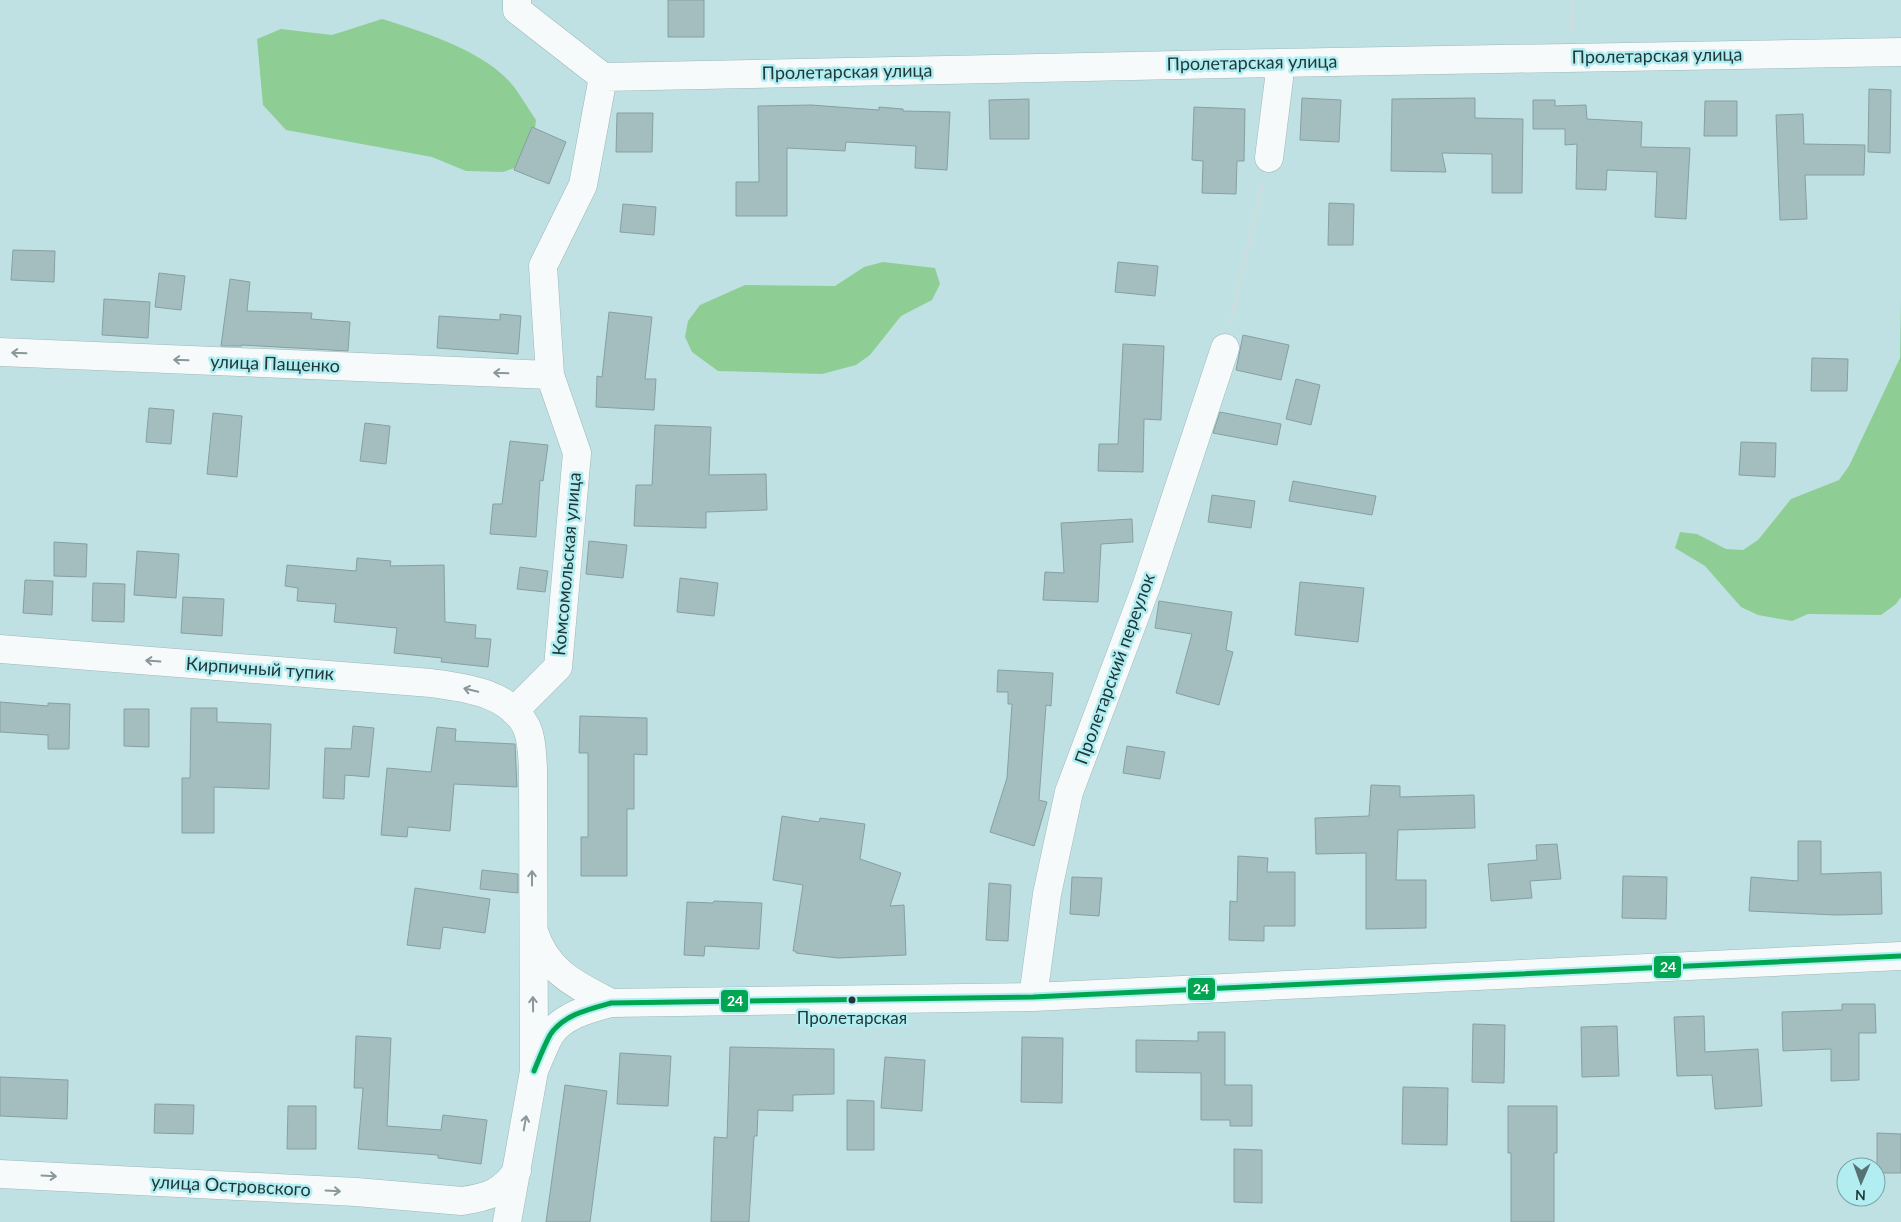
<svg xmlns="http://www.w3.org/2000/svg" width="1901" height="1222" font-family="Lato,sans-serif">
	<style>
		.forest { fill: #8ece95 }
		.building { fill: #a4bec0; stroke: #86a0a2 }
		.lines { fill: none; stroke-linecap: round; stroke-linejoin: round }
		.minor-casing { stroke: #9db7b8; stroke-width: 29 }
		.path { stroke: #d1dbdb; stroke-width: 3; stroke-dasharray: 5 2.5; stroke-linecap: butt }
		.minor { stroke: #f6fafb; stroke-width: 28 }
		.bus-1-casing { stroke: #b2eef1; stroke-width: 9 }
		.bus-1 { stroke: #00a651; stroke-width: 5 }
		.oneway { stroke: #8a9899 }
		.bus-dot { fill: #1e3637; stroke: #b2eef1; stroke-width: 2 }
		.labels { text-anchor: middle; stroke-width: 5; stroke-linejoin: round; paint-order: stroke }
		.bus-label { font-size: 17px; fill: #1e3637; stroke: #b2eef1 }
		.street-label { font-size: 18px; fill: #1e3637; stroke: #b2eef1 }
		.line-badge { stroke: #b2eef1; stroke-width: 2 }
		.badge-label { font-size: 14px; text-anchor: middle; font-weight: bold; fill: #fff }
	</style>
	<rect width="100%" height="100%" fill="#c0e1e3"/>
	<path class="forest" d="M382 19C421 31 478 49 507 79 518 90 527 107 536 120L532 155 520 166 503 172 466 171 432 157 286 130 263 105 257 39 281 29 332 35Z
		M883 262 935 268 940 284 932 300 901 316 870 355 856 365 822 374 718 371 692 352 685 337 688 321 700 305 745 285 835 286 864 267Z
		M1901 299V597L1896 604 1881 615 1808 614 1792 621 1758 615 1741 607 1705 566 1675 548 1680 532 1697 534 1726 549 1743 550 1758 540 1791 499 1839 480 1849 466 1900 358Z"/>
	<path class="building" d="M668 0H704V37H668Z
		M1869 89 1891 90 1890 153 1868 152Z
		M1302 98 1341 100 1339 142 1300 140Z
		M1475 98V118L1523 119 1522 193H1492V154L1442 153 1446 172 1391 171 1392 99Z
		M1029 99V139H990L989 100Z
		M1533 100H1555V106L1586 105 1587 119 1642 122 1641 147 1690 148 1686 219 1655 217 1657 172 1607 170 1606 190 1576 189 1577 144 1565 145V129H1533Z
		M1705 101H1737V136H1704Z
		M811 105 879 110V107L903 109V111L950 112 947 170 915 168 916 146 846 142 845 151 787 148V216H736V182H759L758 106Z
		M1194 107 1245 109 1244 161H1237L1236 194 1202 193 1203 161 1192 160Z
		M617 113H653L652 152H616Z
		M1803 114 1804 144 1865 145 1864 175H1805L1807 219 1780 220 1776 115Z
		M532 127 566 142 549 184 514 170Z
		M1329 203 1354 204 1353 245H1328Z
		M623 204 656 207 654 235 620 232Z
		M13 250 55 251 54 282 11 280Z
		M1118 262 1158 266 1155 296 1115 292Z
		M159 273 185 276 181 310 155 307Z
		M230 279 250 282 247 311 312 313 311 319 350 322 348 351 242 345V346H221Z
		M104 299 150 302 148 338 102 335Z
		M609 312 652 317 645 379H656L654 410 596 407 597 376 602 377Z
		M500 314 521 316 518 354 437 348 439 316 500 320Z
		M1243 335 1289 345 1281 380 1236 370Z
		M1123 344 1164 346 1161 420 1144 419 1143 472 1098 471 1099 444H1118Z
		M1812 358 1848 359 1847 391H1811Z
		M1296 379 1320 385 1311 425 1286 419Z
		M149 408 174 410 171 444 146 442Z
		M1220 412 1281 424 1277 445 1213 433Z
		M213 413 242 416 237 477 207 474Z
		M365 423 390 426 386 464 360 461Z
		M655 425 711 427 709 475 766 474 767 510 706 512V528L634 526 636 485H652Z
		M510 441 548 445 543 481 540 480 536 537 490 534 493 504H502Z
		M1741 442 1776 443 1775 477 1739 475Z
		M1293 481 1376 496 1372 515 1289 501Z
		M1212 495 1255 501 1251 528 1208 522Z
		M1132 519 1133 542 1101 544 1098 602 1043 600 1045 572 1064 573 1061 523Z
		M589 541 627 545 623 578 586 574Z
		M54 542 87 544 86 577 54 576Z
		M137 551 179 554 176 598 134 595Z
		M357 558 391 561 390 566 444 565 445 622 476 625 475 638 491 639 488 667 441 662 442 658 394 653 397 628 334 622 336 604 297 601 298 588 285 586 287 565 356 571Z
		M520 567 548 571 545 592 517 589Z
		M680 578 718 583 714 616 677 612Z
		M25 580 53 581 52 615 23 613Z
		M1300 582 1364 588 1358 642 1295 635Z
		M93 583 125 584 124 622 92 621Z
		M183 597 224 599 222 636 181 633Z
		M1159 601 1232 612 1226 650 1233 652 1219 705 1176 693 1192 634 1155 628Z
		M998 670 1053 673 1051 706 1046 705 1039 800 1047 802 1034 846 990 832 1007 778 1012 704H1008V692H997Z
		M0 702 48 706V703L70 704 69 749H48V735L0 732Z
		M191 708H217V722L271 724 269 789 214 787V833H182V778H190Z
		M124 709H149V747L124 746Z
		M580 716 647 718V755L634 754V809H627V876H581V837H588V753H579Z
		M353 726 374 728 369 777 345 775 344 799 323 798 325 748 351 749Z
		M437 727 456 729 455 741 515 744 517 787 454 784 450 831 408 827 407 837 381 835 387 768 431 772Z
		M1127 746 1165 752 1160 779 1123 773Z
		M1371 785 1400 786V797L1474 795 1475 828 1398 830 1396 880H1426V928L1366 929V853L1316 854 1315 818 1369 816Z
		M782 816 819 822 820 818 865 824 860 859 901 873 890 906 904 905 906 955 838 958 796 953V951H793L803 885 773 880Z
		M1798 841H1821V874L1881 872 1882 914 1836 915 1749 911 1751 877 1798 881Z
		M1557 844 1561 879 1530 881 1532 898 1491 901 1488 864 1537 860 1536 845Z
		M1238 856 1268 858 1267 872H1295V926H1264V941L1229 940 1230 901 1237 902Z
		M482 870 518 874V893L480 889Z
		M1623 876 1667 877 1666 919 1622 918Z
		M1072 877 1102 878 1099 916 1070 914Z
		M989 883 1011 885 1008 941 986 940Z
		M415 888 490 899 485 933 443 927 440 949 407 945Z
		M714 901 762 903 759 949 705 946 704 956 684 955 687 902 713 903Z
		M1842 1004H1875L1876 1033H1859V1080L1831 1081V1049L1783 1051 1782 1012 1842 1010Z
		M1704 1016 1705 1052 1758 1049 1762 1106 1715 1109 1712 1075 1677 1076 1674 1017Z
		M1473 1024 1505 1025 1504 1083 1472 1082Z
		M1617 1026 1619 1076 1582 1077 1581 1027Z
		M1198 1032H1225V1085H1252V1126H1230V1120H1201V1073L1136 1072V1040L1198 1041Z
		M356 1036 391 1038 387 1126 441 1130 443 1115 487 1120 481 1164 438 1158V1155L358 1149 363 1088H354Z
		M1022 1037 1063 1038 1062 1103 1021 1102Z
		M730 1047 834 1049V1094L793 1095V1111L758 1110 757 1136H754L749 1222H711L714 1137 727 1138Z
		M620 1053 671 1056 668 1106 617 1104Z
		M885 1057 925 1060 922 1111 881 1108Z
		M0 1077 68 1080 67 1119 0 1116Z
		M565 1085 607 1091 590 1222H546Z
		M1403 1087 1448 1088 1447 1145 1402 1144Z
		M847 1100 874 1101V1150H847Z
		M155 1104 194 1105 193 1134 154 1133Z
		M288 1106H316V1149H287Z
		M1508 1106H1557V1153H1554V1222H1511V1153H1508Z
		M1877 1133 1901 1134V1173H1877Z
		M1234 1149 1262 1150V1203L1234 1202Z"/>
	<g class="lines">
		<g class="minor-casing">
			<path id="minor" d="M603 77 1277 63 1901 52
				M1269 158 1279 79 1277 63
				M0 352 550 375
				M0 649 431 683C465 688 508 692 526 726 532 738 532 755 533 768L534 1071 507 1222
				M514 711 558 667 577 453 550 375 543 266 583 185 603 77 517 10V0
				M534 932C548 973 575 984 611 1003
				M1033 997 1047 894 1069 792 1146 587 1225 348
				M534 1071C539 1059 544 1046 550 1035 563 1015 589 1009 611 1003L1033 997 1901 956
				M0 1174 356 1192 462 1201C488 1197 502 1193 517 1171"/>
		</g>
		<path class="path" d="M1571 32 1573 0
			M1230 323 1263 183"/>
		<use href="#minor" class="minor"/>
		<g class="bus-1-casing">
			<path id="bus-1" d="M534 1071C539 1059 544 1046 550 1035 563 1015 589 1009 611 1003L1033 997 1901 956"/>
		</g>
		<use href="#bus-1" class="bus-1"/>
	</g>
	<defs><path id="oneway-shaft" d="M-6 0H5M1.5-3L5.5 0L1.5 3" fill="none" stroke-width="1.6" stroke-linecap="round" stroke-linejoin="round" transform="scale(1.25)"/></defs>
	<g class="oneway">
		<use href="#oneway-shaft" transform="translate(19 353) rotate(-178)"/>
		<use href="#oneway-shaft" transform="translate(181 360) rotate(-178)"/>
		<use href="#oneway-shaft" transform="translate(501 373) rotate(-178)"/>
		<use href="#oneway-shaft" transform="translate(153 661) rotate(-176)"/>
		<use href="#oneway-shaft" transform="translate(471 690) rotate(-167)"/>
		<use href="#oneway-shaft" transform="translate(532 878) rotate(-90)"/>
		<use href="#oneway-shaft" transform="translate(533 1004) rotate(-91)"/>
		<use href="#oneway-shaft" transform="translate(525 1123) rotate(-80)"/>
		<use href="#oneway-shaft" transform="translate(49 1176) rotate(3)"/>
		<use href="#oneway-shaft" transform="translate(333 1191) rotate(3)"/>
	</g>
	<circle class="bus-dot" cx="852" cy="1000" r="4.5"/>
	<g class="labels">
		<g class="bus-label">
			<text x="852" y="1024">Пролетарская</text>
		</g>
		<g class="street-label">
			<text transform="translate(1657 56) rotate(-1)" y="6">Пролетарская улица</text>
			<text transform="translate(1252 63) rotate(-1)" y="6">Пролетарская улица</text>
			<text transform="translate(847 72) rotate(-1)" y="6">Пролетарская улица</text>
			<text transform="translate(275 364) rotate(2)" y="6">улица Пащенко</text>
			<text transform="translate(567 564) rotate(-85)" y="6">Комсомольская улица</text>
			<text transform="translate(260 669) rotate(4)" y="6">Кирпичный тупик</text>
			<text transform="translate(1115 669) rotate(-70)" y="6">Пролетарский переулок</text>
			<text transform="translate(231 1186) rotate(3)" y="6">улица Островского</text>
		</g>
	</g>
	<g class="line-badge">
		<rect x="1653" y="955" width="29" height="24" rx="5" fill="#00a651"/>
		<rect x="1187" y="977" width="29" height="24" rx="5" fill="#00a651"/>
		<rect x="720" y="989" width="29" height="24" rx="5" fill="#00a651"/>
	</g>
	<g class="badge-label">
		<text x="1668" y="972">24</text>
		<text x="1201" y="994">24</text>
		<text x="735" y="1006">24</text>
	</g>
	<g transform="translate(1861 1182) rotate(182)"><circle r="24" fill="#b2eef1" stroke="#77a4a7"/>
	<path d="M0-4L9 19L0 12L-9 19Z" fill="#577273"/>
	<text y="-8" font-size="14" font-weight="bold" text-anchor="middle" fill="#1e3637">N</text>
	</g>
</svg>
